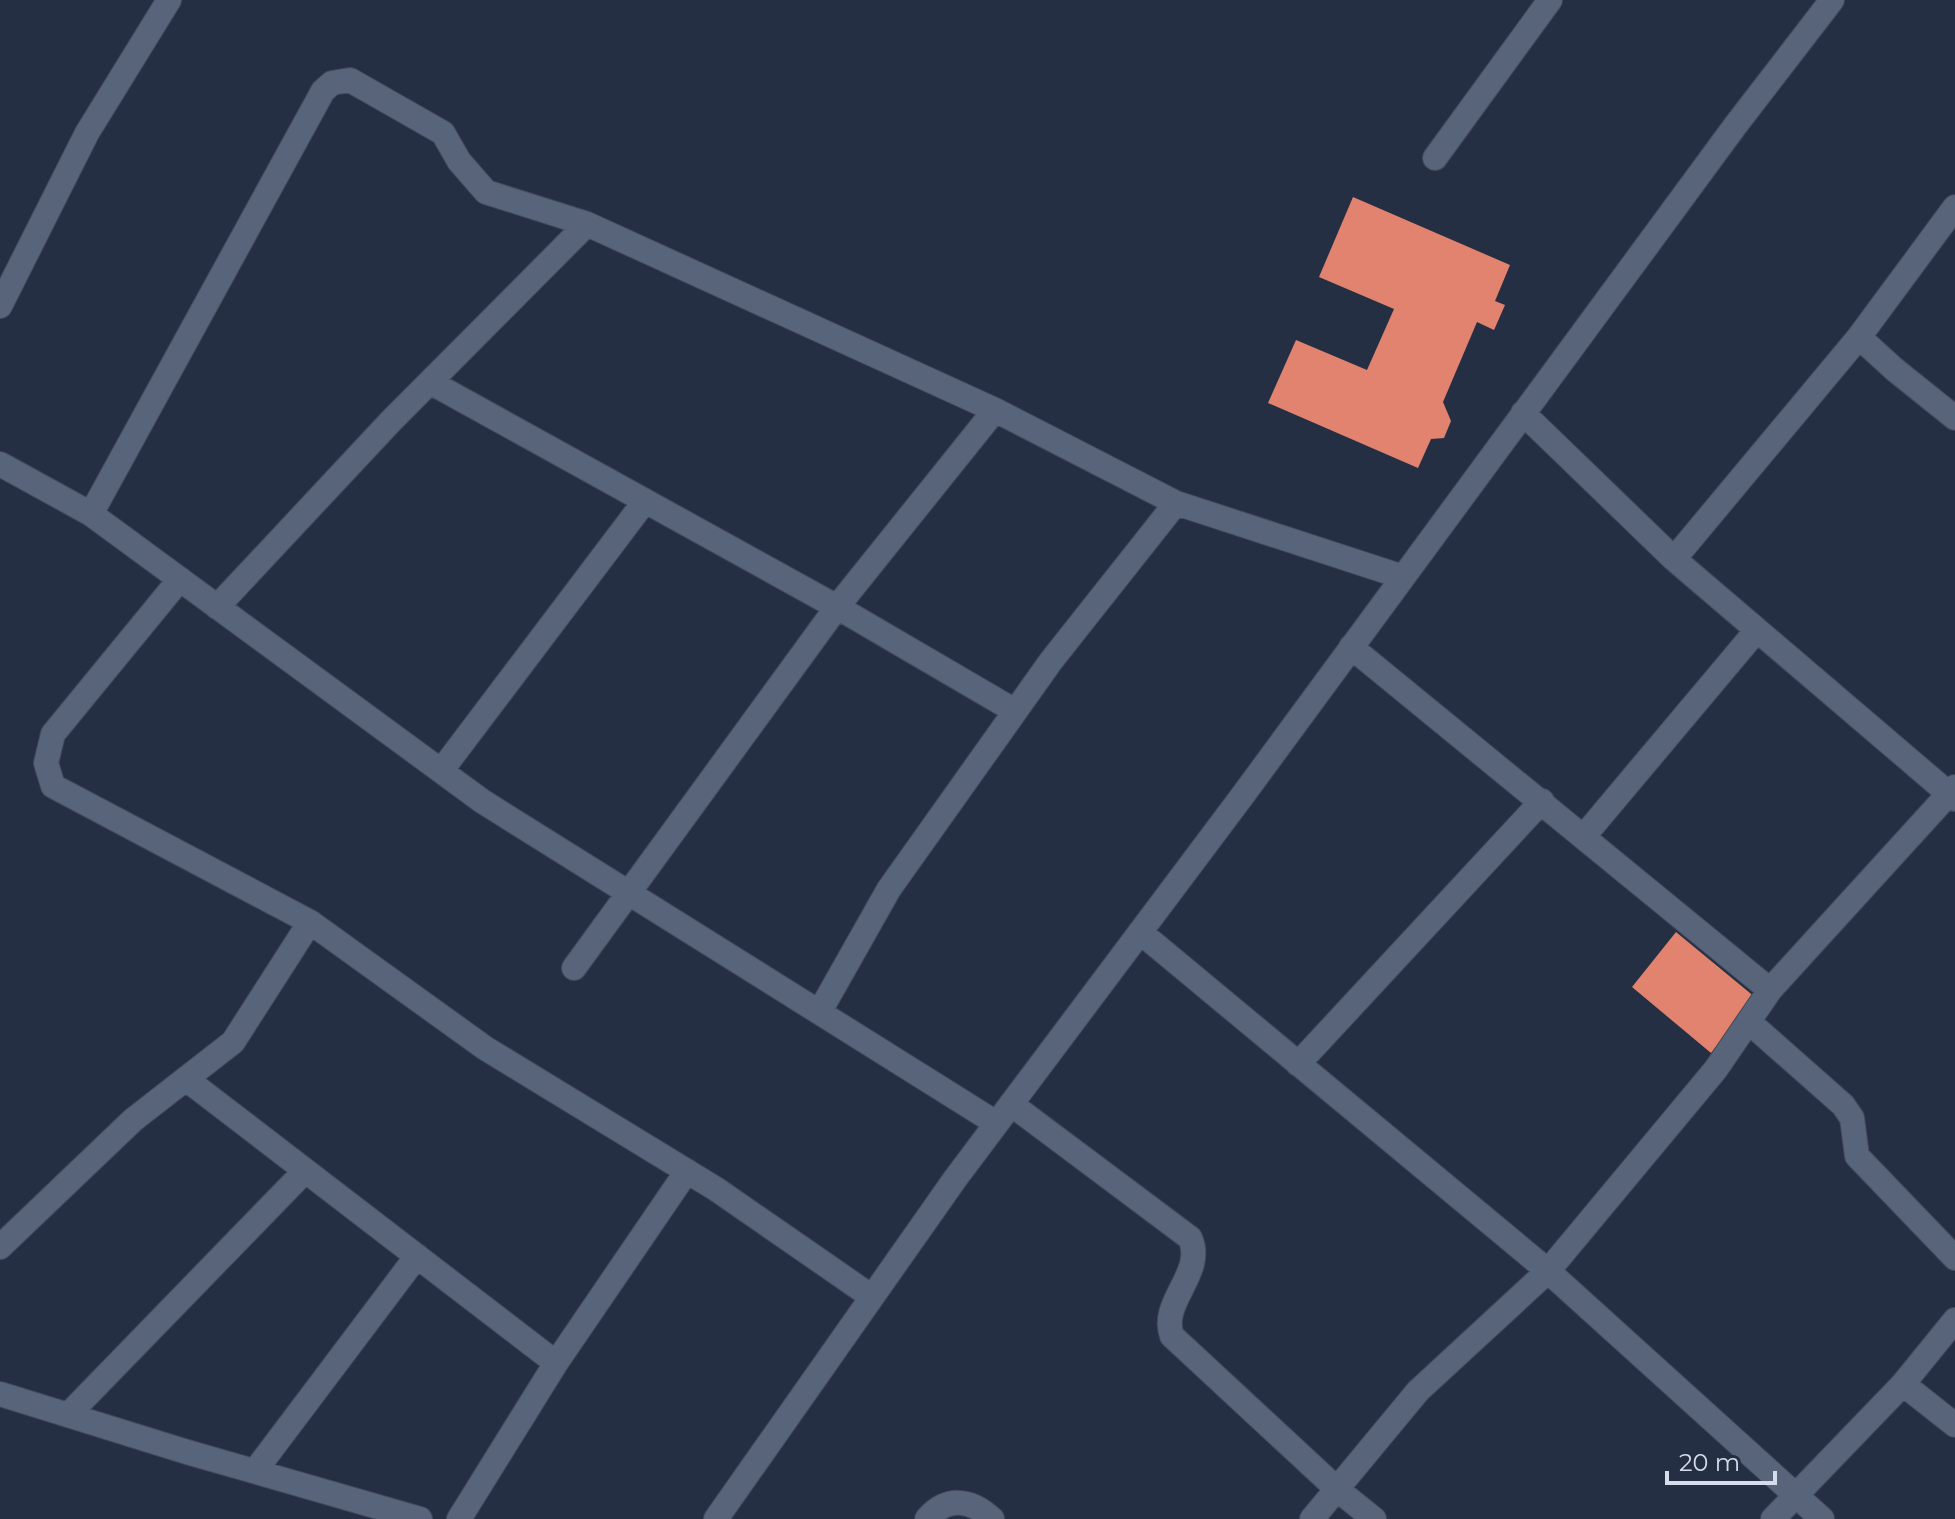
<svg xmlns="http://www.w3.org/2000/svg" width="1955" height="1519" font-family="Montserrat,sans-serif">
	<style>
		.building { fill: #e2836f }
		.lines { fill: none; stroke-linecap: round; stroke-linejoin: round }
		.minor-casing { stroke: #424a5b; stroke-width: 26 }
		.minor { stroke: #58647a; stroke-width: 24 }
	</style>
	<rect width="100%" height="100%" fill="#252f43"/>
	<path class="building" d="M1353 197 1510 265 1495 301 1505 305 1494 330 1477 322 1443 402 1451 421 1444 438 1431 439 1418 468 1268 403 1296 340 1367 370 1394 309 1319 277Z
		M1676 932 1756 998 1711 1053 1632 987Z"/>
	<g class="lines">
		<g class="minor-casing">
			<path id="minor" d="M1435 158 1550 0
				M0 306 87 133 169 0
				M1859 337 1894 369 1955 418
				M430 382 837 607 1015 711
				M1523 413 1674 559 1955 799
				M0 464 91 514 482 801 996 1123
				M91 514 323 91 332 83 350 80 443 133 459 161 486 192 587 224 995 410 1176 503 1403 577
				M1674 559 1859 337 1955 207
				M180 579 53 734 46 763 53 786 310 922 485 1048 716 1189 872 1297
				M217 607 391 421 587 224
				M1351 647 1770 990
				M441 771 645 501
				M1584 836 1757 630
				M1140 932 1548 1271 1822 1519
				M574 968 837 607 995 410
				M820 1011 889 889 1051 661 1176 503
				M1749 1022 1843 1105 1852 1118 1857 1156 1955 1258
				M1298 1064 1542 801
				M186 1079 556 1363 459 1519
				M1011 1104 1190 1238C1206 1273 1159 1302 1172 1336L1338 1490 1374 1519
				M0 1247 133 1120 233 1042 310 922
				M556 1363 687 1171
				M1903 1384 1955 1425
				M0 1394 187 1452 420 1519
				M68 1415 305 1171
				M255 1471 417 1256
				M716 1519 955 1179 1243 795 1735 126 1832 0
				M927 1519C947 1496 971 1499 992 1519
				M1312 1519 1418 1391 1548 1271 1716 1069 1770 990 1955 787
				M1773 1519 1903 1384 1955 1320"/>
		</g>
		<use href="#minor" class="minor"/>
	</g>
	<path d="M1667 1471v12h108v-12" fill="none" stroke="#d6ddea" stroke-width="4"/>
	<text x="1679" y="1471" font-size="24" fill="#d6ddea" stroke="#252f43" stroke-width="6" paint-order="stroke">20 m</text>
</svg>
